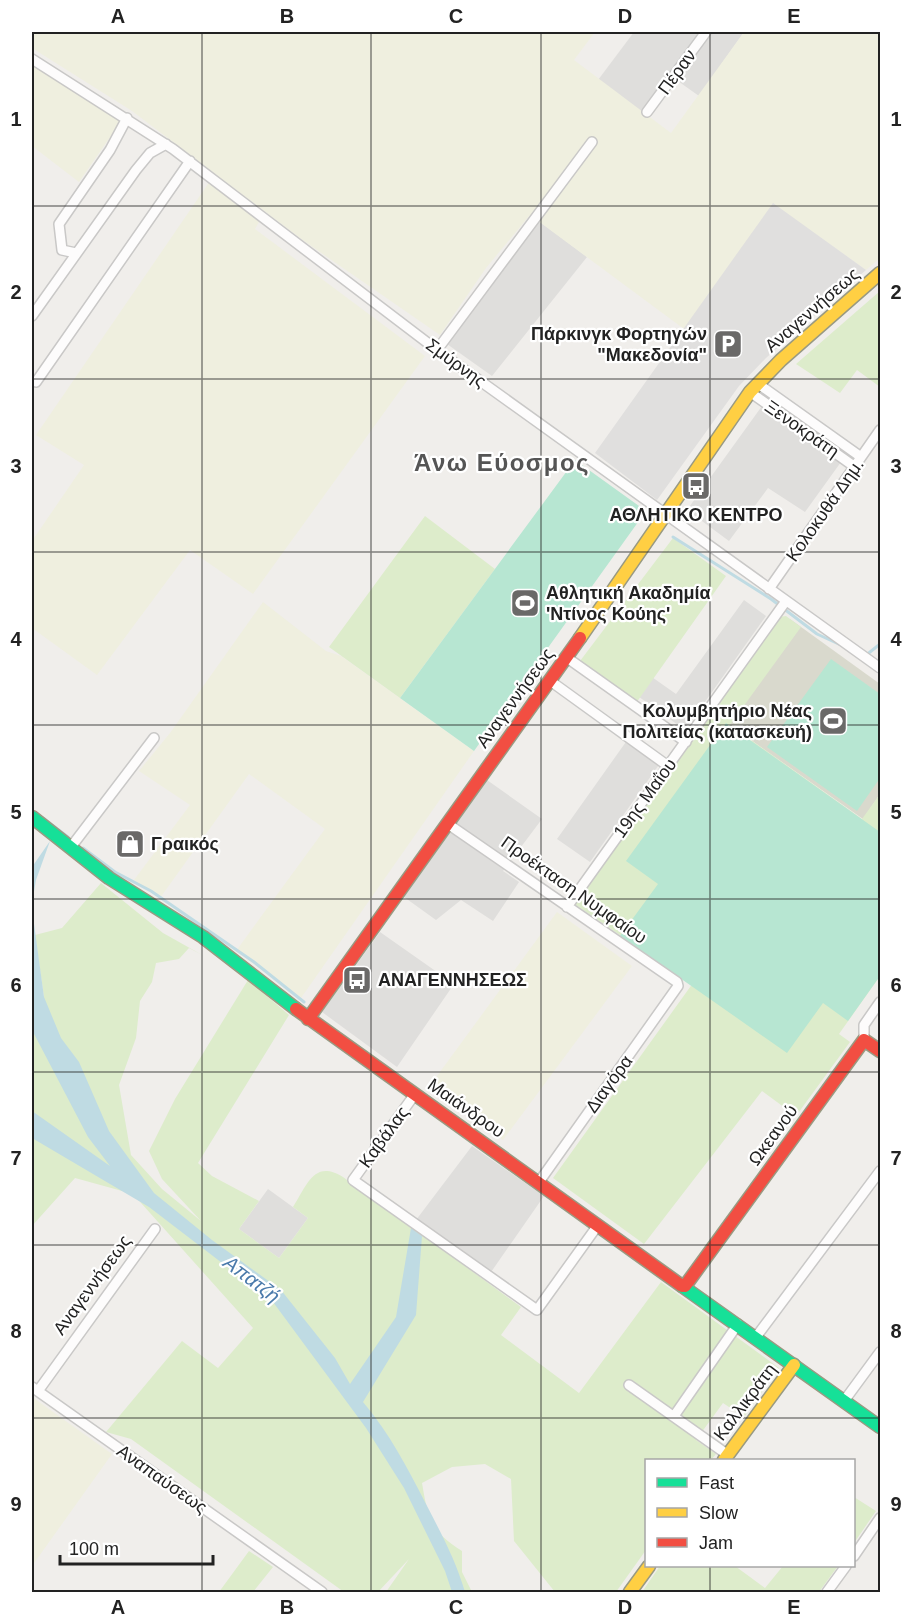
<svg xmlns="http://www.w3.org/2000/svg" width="912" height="1624" font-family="Helvetica,sans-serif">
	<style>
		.residential { fill: #dfdedc }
		.construction { fill: #d9d9cd }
		.farmland { fill: #efefdf }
		.grass { fill: #ddeccb }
		.pitch { fill: #b7e6d2 }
		.parking { fill: #e0dfde }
		.water { fill: #bfdbe3 }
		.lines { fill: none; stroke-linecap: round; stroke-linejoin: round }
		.stream { stroke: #bfdbe3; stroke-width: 3 }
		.street-casing { stroke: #c9c8c7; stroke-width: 12 }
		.fast-casing { stroke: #999a82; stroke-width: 15 }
		.slow-casing { stroke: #999a82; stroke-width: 15 }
		.jam-casing { stroke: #999a82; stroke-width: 15 }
		.street { stroke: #fdfcfc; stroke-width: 9 }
		.fast { stroke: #16e098; stroke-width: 12 }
		.slow { stroke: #ffcf43; stroke-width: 12 }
		.jam { stroke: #f24e42; stroke-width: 12 }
		.grid { fill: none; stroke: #222; stroke-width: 1.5; stroke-opacity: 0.55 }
		.labels { text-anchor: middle; stroke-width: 4.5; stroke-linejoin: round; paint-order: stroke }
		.street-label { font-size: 18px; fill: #222; stroke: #fff }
		.poi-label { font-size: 18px; font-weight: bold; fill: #222; stroke: #fff; text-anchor: start }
		.water-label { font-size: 20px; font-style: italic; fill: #4a7aab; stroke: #fff }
		.district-label { font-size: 24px; font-weight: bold; letter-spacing: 1.5px; fill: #555; stroke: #fff }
		.neatline { fill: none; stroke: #222; stroke-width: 2 }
		.grid-label { font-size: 20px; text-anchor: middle; font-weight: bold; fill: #222 }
	</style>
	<rect width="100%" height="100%" fill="#f0eeeb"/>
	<path class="residential" d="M634 32H700L641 112 598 80Z
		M710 32H744L699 96 675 79Z
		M539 221 587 257 492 376 447 344Z
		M762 406 841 462 805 512 768 488 729 541 687 510Z
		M744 600 766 616 685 730 635 694 649 675 676 694Z
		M628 739 661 762 590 862 557 839Z
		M487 780 542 819 503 871 519 882 493 921 461 900 436 920 404 897Z
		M380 932 454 984 397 1067 322 1012Z
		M472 1146 544 1196 489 1275 416 1220Z
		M268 1189 308 1218 279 1258 239 1229Z"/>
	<path class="construction" d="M790 619 880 684V794L863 819 711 712Z"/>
	<path class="farmland" d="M32 32H595L574 60 671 133 744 32H880V258L866 270 773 204 684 329 530 215 486 268 440 335 304 241 132 111 32 48Z
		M32 60 122 120 79 182 32 146Z
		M210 181 259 222 255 229 425 356 253 594 190 550 97 675 32 628V541L84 465 36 435Z
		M263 602 326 651 341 656 474 751 301 998 236 951 325 829 249 774 160 898 134 880 190 805 139 771 170 733Z
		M557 912 632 966 503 1140 429 1087Z
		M32 1397 112 1454 32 1566Z"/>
	<path class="grass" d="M880 291V387L857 370 840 393 796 364Z
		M770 396 851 455V458L848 459 767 400Z
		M425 516 495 569 400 698 329 647Z
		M673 538 726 576 634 706 577 665Z
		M786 616 801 627 730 725 862 819 880 794V976L839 1034 850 1042 796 1116 762 1091 644 1244 553 1178 698 976 660 905 633 944 573 903 779 617Z
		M101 883 163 933 204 956 189 948 179 959 156 963 152 982 140 1001 136 1038 119 1085 131 1155 162 1189 201 1221 162 1179 149 1151 175 1099 248 980 289 1015 198 1163 212 1176 259 1201 239 1229 279 1258 308 1218 293 1207C307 1185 314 1159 343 1177L521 1307 501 1335 579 1393 661 1282 779 1368 744 1417 723 1403 696 1440 716 1454 711 1460H646V1550L616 1592H555L514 1541 511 1479 485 1464 452 1467 422 1483C428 1518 430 1531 462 1551V1572L472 1592H386L409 1559 378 1592H344L131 1439 106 1432 182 1341 218 1368 253 1328 133 1194 75 1178 32 1226V1016L44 997 35 935 62 928Z
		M854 1497 876 1511 854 1543Z
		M249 1551 273 1567 253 1592H219Z
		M660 1566H735L765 1588 783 1566H838L819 1592H642Z"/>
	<path class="pitch" d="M575 460 646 511 474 751 400 698Z
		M831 659 880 694V778L857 811 767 747Z
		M726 723 880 832V976L848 1021 823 1003 787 1053 620 936 658 884 626 861Z"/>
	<path class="parking" d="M773 203 866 270 766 358 739 386 657 500 595 453Z"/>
	<path class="water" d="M50 841 36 880 32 903V867Z
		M32 909 44 997 61 1038 79 1062 109 1131 154 1193 212 1240 281 1290 335 1358 350 1384 396 1317 411 1228 422 1236 416 1315 363 1402C390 1434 407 1467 426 1504 441 1533 456 1561 465 1592H452L445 1571 404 1488 366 1428 273 1302 149 1207 32 1138V1111L110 1166 88 1137 32 1030Z"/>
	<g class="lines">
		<path class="stream" d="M673 537 771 599 817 634 843 646
			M865 656 880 644
			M43 818 68 837
			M83 848 115 872 151 891 254 962 304 1002"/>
		<g class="street-casing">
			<path id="street" d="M32 59 173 149 437 350 880 668
				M647 112 706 32
				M76 253 62 250 59 224 110 150 127 118
				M32 316 136 170 150 153 166 144
				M437 350 592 142
				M36 382 190 161
				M757 383 861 457
				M750 392 855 467
				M769 589 880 430
				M566 657 686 742
				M549 680 668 766
				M448 824 677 982 678 986 539 1182
				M71 847 154 738
				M567 907 786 601
				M864 1040V1025L880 1002
				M415 1094 353 1180 537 1310 598 1225
				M756 1337 880 1171
				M629 1385 728 1455
				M32 1387 322 1592
				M38 1391 155 1229
				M844 1401 880 1352
				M674 1416 738 1324
				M854 1556 880 1518
				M827 1592 846 1566"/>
		</g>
		<g class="fast-casing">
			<path id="fast" d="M32 817 109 878 203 937 296 1009
				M682 1286 880 1427"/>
		</g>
		<g class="slow-casing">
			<path id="slow" d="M580 638 750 392 781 360 880 273
				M724 1460 794 1365
				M630 1592 649 1566"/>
		</g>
		<g class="jam-casing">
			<path id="jam" d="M296 1009 682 1286
				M308 1019 580 638
				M685 1286 864 1040 880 1051"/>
		</g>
		<use href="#street" class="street"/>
		<use href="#fast" class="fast"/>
		<use href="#slow" class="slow"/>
		<use href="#jam" class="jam"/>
	</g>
	<path class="grid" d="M202 32V1592M371 32V1592M541 32V1592M710 32V1460M32 206H880M32 379H880M32 552H880M32 725H880M32 899H880M32 1072H880M32 1245H880M32 1418H880M710 1566V1592"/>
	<defs>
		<g id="parking-square" transform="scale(1.5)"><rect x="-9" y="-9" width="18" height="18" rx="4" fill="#6a6968" stroke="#fff"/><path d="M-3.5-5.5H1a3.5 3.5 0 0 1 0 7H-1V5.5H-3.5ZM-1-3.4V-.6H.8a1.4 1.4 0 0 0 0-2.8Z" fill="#fff"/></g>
		<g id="bus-square" transform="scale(1.5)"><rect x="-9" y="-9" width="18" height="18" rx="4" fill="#6a6968" stroke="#fff"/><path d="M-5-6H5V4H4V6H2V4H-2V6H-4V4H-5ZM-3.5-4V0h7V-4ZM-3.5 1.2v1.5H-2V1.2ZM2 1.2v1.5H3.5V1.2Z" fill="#fff"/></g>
		<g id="stadium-square" transform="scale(1.5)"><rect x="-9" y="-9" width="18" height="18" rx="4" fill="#6a6968" stroke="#fff"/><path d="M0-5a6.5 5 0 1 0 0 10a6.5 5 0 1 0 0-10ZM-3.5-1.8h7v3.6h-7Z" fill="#fff"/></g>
		<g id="shop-square" transform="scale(1.5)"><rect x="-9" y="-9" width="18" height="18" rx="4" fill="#6a6968" stroke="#fff"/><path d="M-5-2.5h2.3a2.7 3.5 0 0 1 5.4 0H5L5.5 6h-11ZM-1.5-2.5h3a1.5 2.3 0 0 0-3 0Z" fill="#fff"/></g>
	</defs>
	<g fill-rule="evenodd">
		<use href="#parking-square" x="728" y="344"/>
		<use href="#bus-square" x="696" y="486"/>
		<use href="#stadium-square" x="525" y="603"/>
		<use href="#stadium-square" x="833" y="721"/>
		<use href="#shop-square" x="130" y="844"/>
		<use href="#bus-square" x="357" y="980"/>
	</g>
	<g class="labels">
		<g class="street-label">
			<text transform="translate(677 72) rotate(-54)" y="6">Πέραν</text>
			<text transform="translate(812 310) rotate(-41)" y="6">Αναγεννήσεως</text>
			<text transform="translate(456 363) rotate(36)" y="6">Σμύρνης</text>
			<text transform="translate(802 429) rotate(35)" y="6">Ξενοκράτη</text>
			<text transform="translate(825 510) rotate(-55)" y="6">Κολοκυθά Δημ.</text>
			<text transform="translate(515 698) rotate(-54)" y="6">Αναγεννήσεως</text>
			<text transform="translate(645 798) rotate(-54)" y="6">19ης Μαΐου</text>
			<text transform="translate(574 890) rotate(35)" y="6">Προέκταση Νυμφαίου</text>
			<text transform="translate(609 1084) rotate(-54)" y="6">Διαγόρα</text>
			<text transform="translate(466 1108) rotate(35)" y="6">Μαιάνδρου</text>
			<text transform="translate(773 1135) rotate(-54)" y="6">Ωκεανού</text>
			<text transform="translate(384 1137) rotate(-54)" y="6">Καβάλας</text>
			<text transform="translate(92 1285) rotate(-54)" y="6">Αναγεννήσεως</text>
			<text transform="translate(745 1402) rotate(-53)" y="6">Καλλικράτη</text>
			<text transform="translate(162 1479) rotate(35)" y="6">Αναπαύσεως</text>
		</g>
		<g class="poi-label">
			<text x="707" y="340" text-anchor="end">Πάρκινγκ Φορτηγών<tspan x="707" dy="21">"Μακεδονία"</tspan></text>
			<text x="696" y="521" text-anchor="middle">ΑΘΛΗΤΙΚΟ ΚΕΝΤΡΟ</text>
			<text x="546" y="599">Αθλητική Ακαδημία<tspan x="546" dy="21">'Ντίνος Κούης'</tspan></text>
			<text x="812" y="717" text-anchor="end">Κολυμβητήριο Νέας<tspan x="812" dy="21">Πολιτείας (κατασκευή)</tspan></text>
			<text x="151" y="850">Γραικός</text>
			<text x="378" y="986">ΑΝΑΓΕΝΝΗΣΕΩΣ</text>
		</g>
		<g class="water-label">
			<text transform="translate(252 1279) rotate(37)" y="7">Απατζή</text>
		</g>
		<g class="district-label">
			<text x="502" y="471">Άνω Εύοσμος</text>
		</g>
	</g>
	<rect width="912" height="1624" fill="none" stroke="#ffffff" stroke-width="66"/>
	<rect x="645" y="1459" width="210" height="108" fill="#ffffff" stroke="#a7a7a7" stroke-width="1.5"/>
	<rect x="657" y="1478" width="30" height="9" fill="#16e098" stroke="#a7a7a7" stroke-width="1.5"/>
	<text x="699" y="1489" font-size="18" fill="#222222">Fast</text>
	<rect x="657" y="1508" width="30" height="9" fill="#ffcf43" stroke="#a7a7a7" stroke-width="1.5"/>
	<text x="699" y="1519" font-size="18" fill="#222222">Slow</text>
	<rect x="657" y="1538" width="30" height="9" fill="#f24e42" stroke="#a7a7a7" stroke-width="1.5"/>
	<text x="699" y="1549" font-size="18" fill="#222222">Jam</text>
	<path d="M60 1555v9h153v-9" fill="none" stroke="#222222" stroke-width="3"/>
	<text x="69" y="1555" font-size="18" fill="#222222" stroke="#ffffff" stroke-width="4.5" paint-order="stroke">100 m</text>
	<rect x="33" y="33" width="846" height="1558" class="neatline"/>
	<g class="grid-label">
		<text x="118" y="23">A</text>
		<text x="287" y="23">B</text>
		<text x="456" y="23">C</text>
		<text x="625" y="23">D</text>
		<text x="794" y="23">E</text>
		<text x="16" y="126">1</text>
		<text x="896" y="126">1</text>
		<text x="16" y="299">2</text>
		<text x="896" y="299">2</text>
		<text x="16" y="473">3</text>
		<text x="896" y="473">3</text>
		<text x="16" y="646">4</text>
		<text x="896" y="646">4</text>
		<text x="16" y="819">5</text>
		<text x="896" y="819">5</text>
		<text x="16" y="992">6</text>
		<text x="896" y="992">6</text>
		<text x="16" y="1165">7</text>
		<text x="896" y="1165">7</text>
		<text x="16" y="1338">8</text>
		<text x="896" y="1338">8</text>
		<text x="16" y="1511">9</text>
		<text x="896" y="1511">9</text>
		<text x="118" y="1614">A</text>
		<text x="287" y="1614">B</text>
		<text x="456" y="1614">C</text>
		<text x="625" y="1614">D</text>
		<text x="794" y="1614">E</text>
	</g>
</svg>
